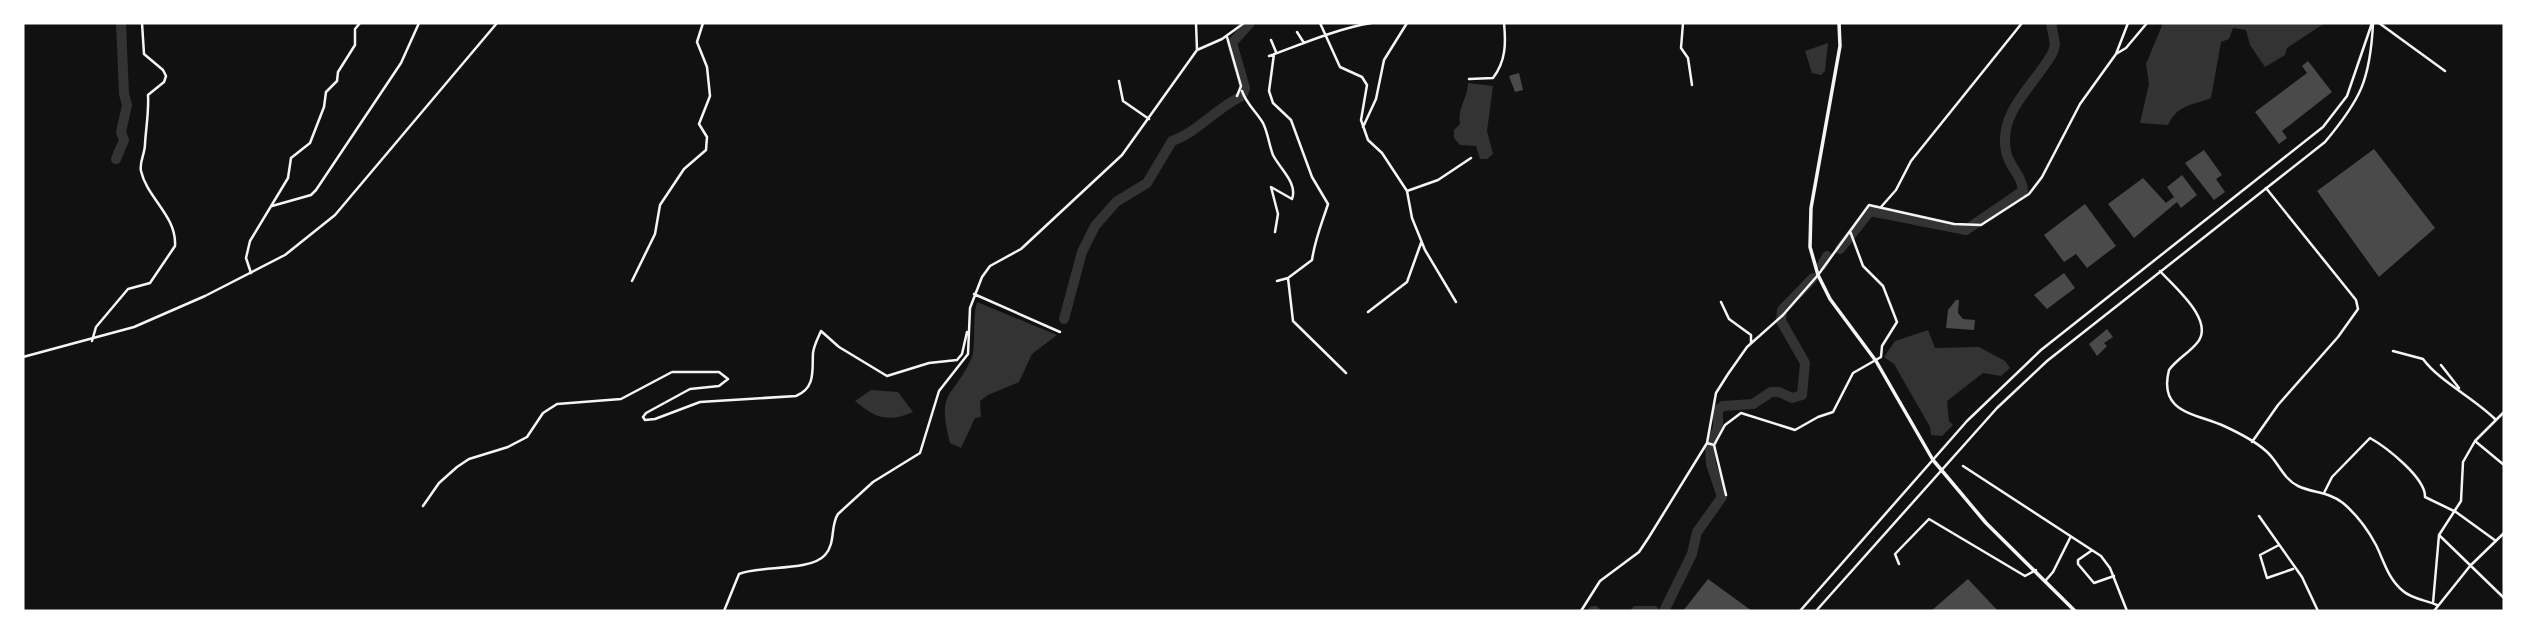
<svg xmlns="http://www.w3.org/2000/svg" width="2527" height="634" font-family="Helvetica,sans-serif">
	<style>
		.water { fill: #333 }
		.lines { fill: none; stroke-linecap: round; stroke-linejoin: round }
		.river { stroke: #333; stroke-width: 10 }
		.building { fill: #4a4a4a }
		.minor { stroke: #f5f5f5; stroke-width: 2.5 }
		.tertiary { stroke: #f5f5f5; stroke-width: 2.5 }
		.secondary { stroke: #f5f5f5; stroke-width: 3.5 }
	</style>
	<rect width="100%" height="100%" fill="#111"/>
	<path class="water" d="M2163 23H2325L2287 48 2285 55 2265 67 2250 45 2246 30 2233 28 2229 39 2221 42 2211 98C2191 106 2178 104 2168 125L2140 123 2149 84 2146 64Z
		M1828 43 1825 71 1821 75 1812 73 1805 51Z
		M1468 83 1493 86 1487 131 1493 154 1487 159H1480L1476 146 1460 145 1454 138V130L1460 124C1457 107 1468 98 1468 83Z
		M977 302 1057 335 1032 354 1019 382 988 395 980 401 981 417 975 418 961 448 950 443C936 388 953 400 972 357 976 347 972 318 977 302Z
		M1928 330 1935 348 1979 347 2005 361 2010 368 2001 376 1983 373 1947 401 1949 421 1953 425 1942 436 1931 435 1930 427 1894 364 1884 357 1895 341Z
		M871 390 898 392 913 412C888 423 875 418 855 401Z"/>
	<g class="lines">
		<path class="river" d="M116 159 124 140 121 132 127 105 124 94 121 23
			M1840 249 1870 211 1966 230 2023 191C2023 176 2008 166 2006 151 1998 111 2036 84 2053 52L2055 44 2051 23
			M1822 265 1827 256
			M1064 319 1082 252 1095 226 1116 202 1147 183 1172 141C1198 132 1216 108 1242 96L1245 88 1232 43 1250 23
			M1593 611H1595
			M1636 611H1654
			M1664 611 1692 554 1697 532 1722 497 1711 464 1710 448 1718 427V410L1723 406 1753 404 1771 392H1779L1792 398 1802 395 1805 363 1781 321 1782 310 1813 278"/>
	</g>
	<path class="building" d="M2308 61 2332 92 2282 131 2287 138 2279 144 2255 112 2307 73 2302 66Z
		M1519 73 1523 90 1515 92 1509 76Z
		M2374 149 2435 228 2379 277 2317 191Z
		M2204 150 2222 175 2216 179 2225 192 2214 200 2185 163Z
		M2182 175 2197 195 2181 208 2177 202 2134 238 2108 204 2143 178 2166 203 2174 197 2167 187Z
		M2085 204 2116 246 2087 268 2076 254 2064 262 2044 235Z
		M2064 273 2075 288 2047 309 2034 295Z
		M1956 300H1959L1958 313 1963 319 1975 320 1974 330 1946 328 1948 310Z
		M2107 329 2113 337 2104 343 2107 346 2097 356 2089 344Z
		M1708 579 1752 611H1683Z
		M1968 579 1998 611H1931Z"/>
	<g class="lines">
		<path class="minor" d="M1196 23 1197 50
			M1320 23 1340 67 1362 77 1367 85 1361 120 1368 140 1382 153 1407 191 1412 218 1425 250 1456 302
			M1683 23 1681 48 1688 58 1692 85
			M1297 32 1304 43
			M1227 37 1241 86 1237 96
			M1271 40 1276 52
			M1274 54 1269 91 1273 103 1291 120 1312 177 1328 204C1322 223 1315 239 1312 260L1288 278 1293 321 1346 373
			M2116 54 2126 48 2147 23
			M1269 56C1302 44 1336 29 1371 23
			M1469 79 1493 78C1506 61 1506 43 1504 23
			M1119 81 1123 101 1149 119
			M1242 91C1247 105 1256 111 1263 123 1268 133 1269 145 1273 155 1280 169 1298 183 1292 199L1271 187 1278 214 1275 232
			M1363 127 1376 99 1384 60 1407 23
			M1407 191 1438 180 1471 158
			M272 206 311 195 316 190 401 63 419 23
			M1881 207 1896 190 1911 161 2022 23
			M2160 271C2174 287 2216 321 2197 343 2189 353 2177 359 2169 370 2158 413 2195 413 2224 426 2237 432 2255 441 2266 451 2278 461 2283 479 2298 486 2313 493 2329 492 2343 503 2356 514 2368 530 2376 545 2384 561 2388 579 2403 591 2412 599 2426 600 2437 605
			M251 273 246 258 250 241 288 178 291 158 310 143 324 107 326 92 337 81 338 72 355 45V29L360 23
			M632 281 655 234 660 205 684 169 706 150 707 137 699 124 710 96 707 67 697 42 703 23
			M1277 281 1288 278
			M974 294 1060 332
			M1721 302 1729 319 1751 335V343
			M1368 312 1407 282 1421 243
			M92 341 96 327 128 289 150 283 175 246C177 216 147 198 141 171 139 162 145 154 145 144 146 127 149 112 148 95L164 82 166 76 163 70 144 54 142 23
			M2393 351 2423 359C2439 381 2474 398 2495 419
			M2441 365 2459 388
			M2475 441 2504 465
			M2252 442 2278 405 2338 337 2358 309 2356 300 2266 188
			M1707 443 1714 445 1725 425 1741 413 1795 430 1818 417 1833 412 1853 373 1881 357 1882 346 1897 322 1883 286 1863 266 1850 231
			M1714 445 1726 495
			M1963 466 2101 556 2110 568 2127 611
			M2324 493 2332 477 2370 438C2386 447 2426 478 2425 497L2456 512 2496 541
			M423 506 439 483 457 467 469 459 508 447 527 437 543 413 557 404 621 399 672 372H719L728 379 719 386 690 389 646 413 643 417 645 420 655 419 700 402 796 396C816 388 812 370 813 353 814 345 818 338 821 331L839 347 887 376 929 363 957 360 962 354 967 332
			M2259 516 2302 577 2318 611
			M2439 535 2504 598
			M2279 545 2260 555 2267 578 2293 569
			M2091 551 2078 560V564L2094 583 2114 576
			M1899 564 1895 554 1929 519 2025 576 2036 570
			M2046 580 2053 572 2070 538
			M2433 603 2439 535 2461 501 2463 462 2475 441 2504 412
			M724 611 739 574C759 565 810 572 825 555 836 543 830 526 838 514L873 482 920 453 939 391 968 354 970 308 982 277 990 266 1021 249 1122 155 1197 50 1222 39 1244 23
			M1581 611 1600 581 1639 552 1649 537 1707 443 1716 393 1728 374 1747 347 1783 315 1818 275 1869 205 1954 224 1981 225 2029 194 2042 177 2080 104 2116 54 2128 23
			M2434 611 2470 566 2504 533"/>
		<path class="tertiary" d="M2379 23 2445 71
			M23 357 134 327 205 296 285 255 335 215 497 23
			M1800 611 1967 421 2041 350 2323 127 2347 96 2372 23
			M1816 611 1997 408 2047 361 2325 142C2361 99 2370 80 2373 24"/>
		<path class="secondary" d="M1839 23 1840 46 1811 208 1810 247 1818 275 1830 299 1876 361 1933 460 1986 523 2075 611"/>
	</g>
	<rect width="2527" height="634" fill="none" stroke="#ffffff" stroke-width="49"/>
</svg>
